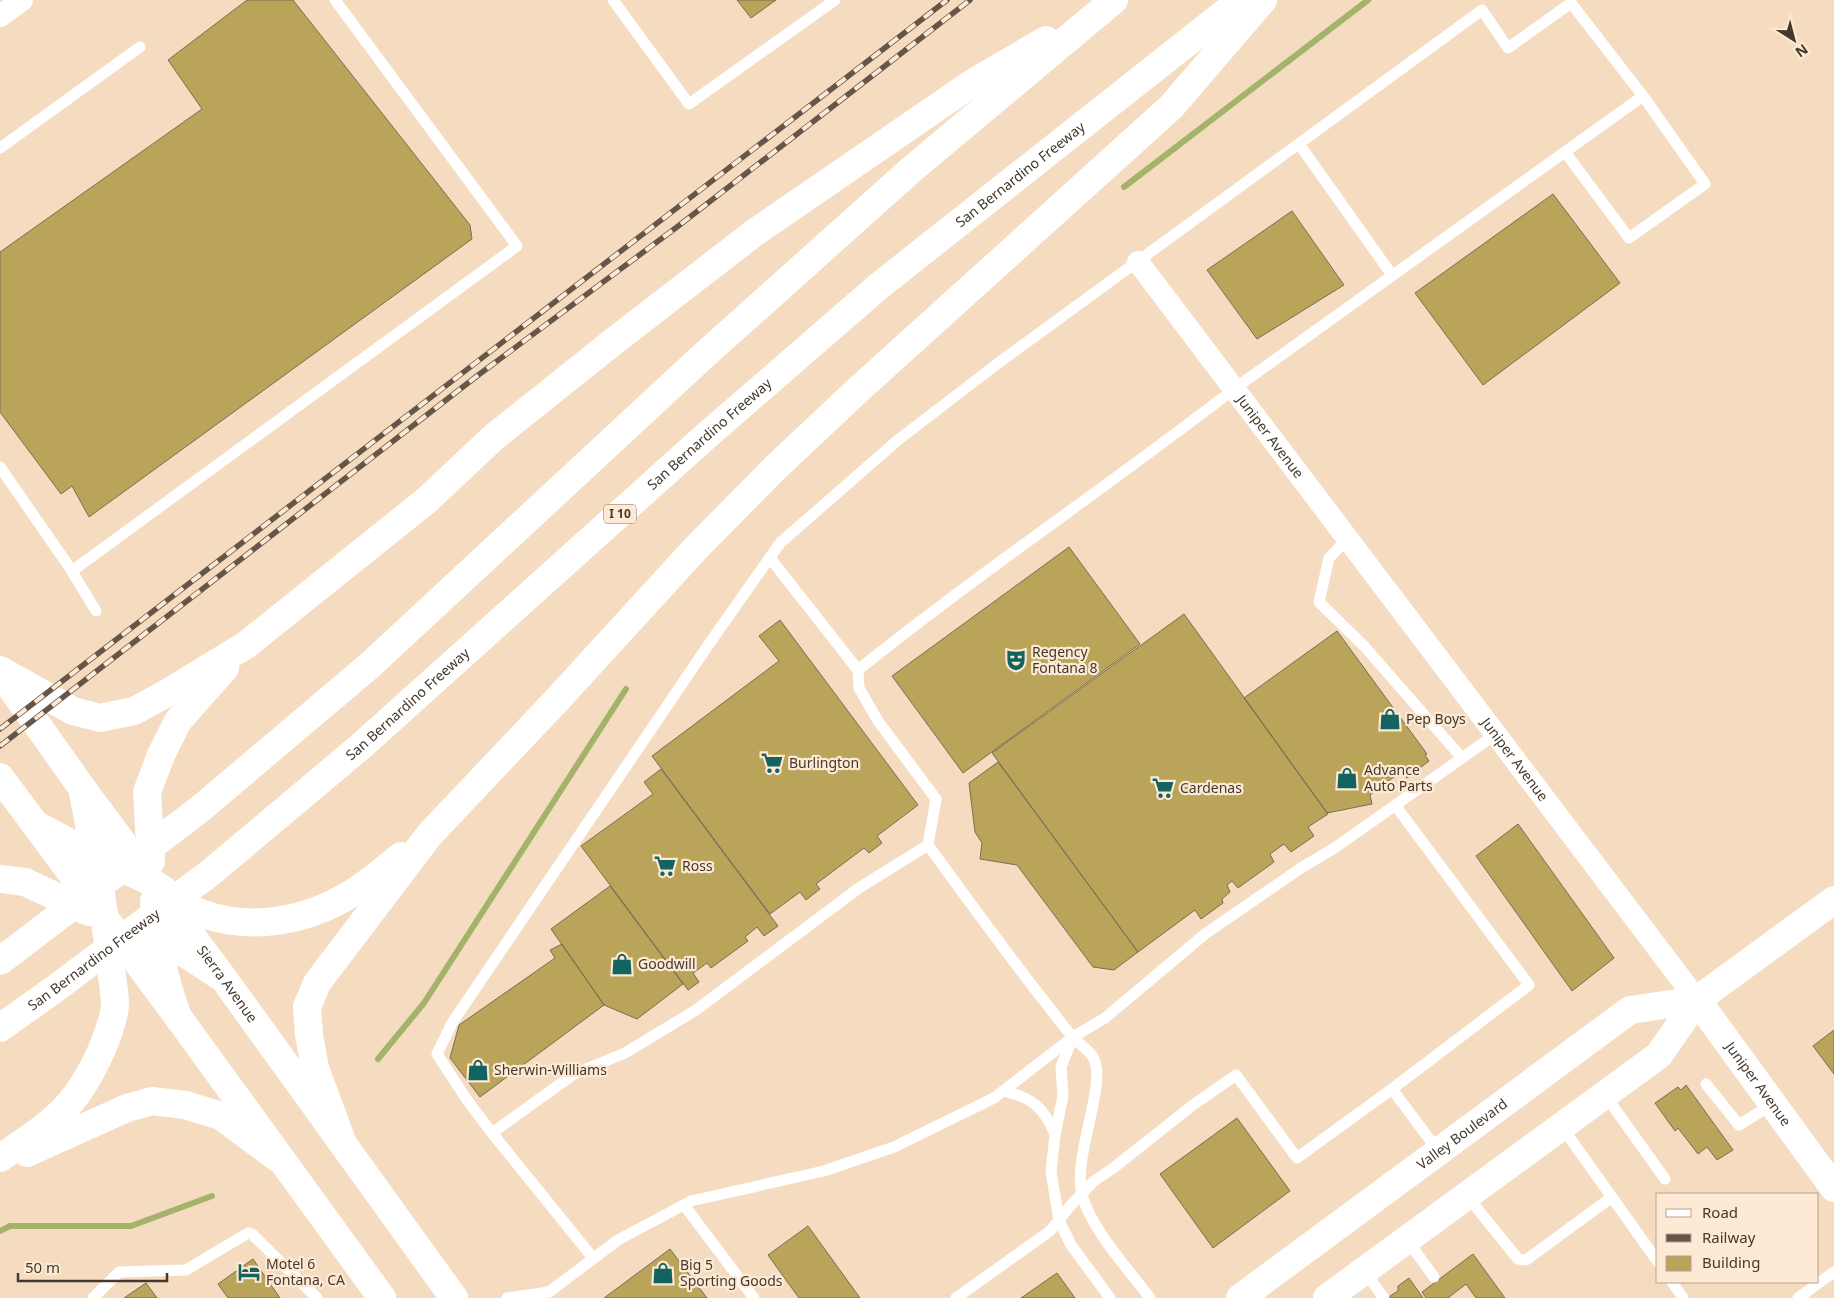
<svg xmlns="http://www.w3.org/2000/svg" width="1834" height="1298" font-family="'Noto Sans',sans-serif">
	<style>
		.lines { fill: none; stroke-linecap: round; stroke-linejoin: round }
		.stream { stroke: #a4b36a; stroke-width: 6 }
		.building { fill: #b9a459; stroke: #776f50 }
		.service { stroke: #fff; stroke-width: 11 }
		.minor { stroke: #fff; stroke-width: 22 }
		.tertiary { stroke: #fff; stroke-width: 28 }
		.primary { stroke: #fff; stroke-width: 28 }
		.motorway { stroke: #fff; stroke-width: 28 }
		.rail-casing { stroke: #645749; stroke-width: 5.5 }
		.rail { stroke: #feead4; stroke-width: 4; stroke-dasharray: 11; stroke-linecap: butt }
		.labels { text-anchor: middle; stroke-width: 4.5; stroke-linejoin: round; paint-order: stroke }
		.shield { fill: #feead4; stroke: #7b6e60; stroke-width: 1 }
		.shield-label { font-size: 12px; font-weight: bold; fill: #43392e }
		.street-label { font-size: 14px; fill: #43392e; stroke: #feead4 }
		.poi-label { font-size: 14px; fill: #43392e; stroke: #feead4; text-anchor: start }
	</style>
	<rect width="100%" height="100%" fill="#f5dcc0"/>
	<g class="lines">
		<path class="stream" d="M1124 187 1368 0
			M378 1059 424 1003 626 689
			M0 1231 10 1226H131L212 1196"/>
	</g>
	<path class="building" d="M247 0H293L470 225 472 239 89 517 72 486 61 494 0 412V252L202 109 168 60Z
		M737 0H776L751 18Z
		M1553 194 1620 283 1483 385 1415 293Z
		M1292 211 1344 285 1257 339 1207 270Z
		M1069 547 1140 644 963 773 892 676Z
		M1184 614 1328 814 1308 827 1314 836 1291 852 1284 844 1270 854 1274 862 1238 888 1232 881 1227 885 1230 892 1222 899 1223 903 1201 919 1195 910 1138 952 992 753Z
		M780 620 918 805 877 836 882 843 869 853 864 848 816 884 820 889 806 900 800 892 770 914 652 756 779 661 759 636Z
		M1337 631 1427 754 1425 755 1429 761 1407 778 1402 771 1370 795 1372 804 1327 813 1244 698Z
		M998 762 1138 952 1114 970 1093 967 1017 865 980 859 982 843 975 832 969 783Z
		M661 769 778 926 764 936 757 927 745 937 748 941 711 968 707 963 693 973 699 982 688 990 581 846 653 794 644 782Z
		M1518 824 1614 958 1572 991 1476 856Z
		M610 886 683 984 637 1019 604 1005 551 929Z
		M562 944 604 1005 480 1097 450 1058 459 1025 555 958 550 950Z
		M1834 1030V1074L1813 1046Z
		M1686 1085 1733 1150 1717 1160 1707 1147 1698 1154 1678 1128 1675 1131 1655 1103 1678 1087 1681 1090Z
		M1237 1118 1290 1191 1213 1248 1160 1174Z
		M808 1226 860 1298H799L768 1255Z
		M670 1249 707 1298H604Z
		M1473 1254 1505 1298H1476L1466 1284 1448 1298H1426L1422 1292Z
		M253 1259 280 1298H228L218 1284Z
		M1057 1273 1075 1298H1021Z
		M1409 1278 1423 1298H1387L1398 1291V1286Z
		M146 1283 157 1298H124Z"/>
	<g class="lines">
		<path class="service" d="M613 0 689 104 835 0
			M1299 144 1392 275
			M0 148 140 47
			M1565 152 1629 238 1705 184 1643 96
			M0 467 68 565 96 611
			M1347 539 1329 558 1319 602 1364 646 1462 758
			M770 558 858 670
			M72 571 517 246 335 0
			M928 845 936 799 878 721 859 688 858 670C980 572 1110 485 1234 389L1643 96 1571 3 1508 48 1482 10 997 364 898 440 780 543 709 644 452 1023 437 1054 467 1100 492 1133 574 1074 625 1053 696 1010 859 888 928 845C965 896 1002 947 1041 997 1052 1010 1062 1026 1074 1038 1079 1044 1089 1050 1093 1057 1108 1083 1072 1158 1082 1194 1090 1228 1129 1270 1150 1298
			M1072 1039 1061 1067 1063 1095 1055 1135 1051 1172 1059 1220 1071 1245 1110 1298
			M1706 1084 1739 1125 1773 1104
			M1392 1089 1529 985 1395 805
			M1004 1091C1033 1098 1044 1108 1055 1134
			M1605 1095 1665 1179
			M1562 1127 1658 1262
			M492 1133 593 1258
			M1467 1196 1518 1259 1526 1260 1612 1197
			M684 1205 754 1298
			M1407 1240 1434 1277
			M1364 1271 1384 1298
			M1672 1282 1683 1298
			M93 1298 119 1272 186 1270 248 1233 252 1234 317 1298
			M507 1298 549 1292 618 1240 691 1201 824 1171 894 1147 994 1098 1073 1037 1105 1018 1205 934 1301 868 1336 847 1496 734
			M956 1298 1050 1231 1071 1205 1094 1181 1112 1169 1193 1105 1236 1075 1297 1158 1392 1089 1439 1152
			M1798 1298 1834 1272"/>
		<g class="minor">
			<path d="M0 16 22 0"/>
			<path id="s1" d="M1138 262 1697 1000"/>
		</g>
		<path class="tertiary" id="s2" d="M1697 1000 1834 1188"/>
		<g class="primary">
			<path id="s3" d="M0 672 82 788 224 979 454 1298"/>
			<path d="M0 777 178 1017 382 1298"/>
			<path id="s4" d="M1240 1298 1630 1010 1697 1000"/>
			<path d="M1327 1298 1659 1055 1697 1000 1834 900"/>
		</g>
		<g class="motorway">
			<path d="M0 670 73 711 100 718 134 711 169 692 246 645 427 500 494 437 613 342 754 233 974 82 1046 40"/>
			<path d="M35 824C55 835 75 846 96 856 114 865 133 873 151 882 169 892 182 907 203 914 252 931 306 921 349 895 368 884 385 869 401 856"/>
			<path d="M151 861 147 792 161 755 178 721 225 668"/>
			<path d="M0 879 25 882 89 912"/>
			<path d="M154 901C157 943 163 977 178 1017"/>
			<path d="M146 934C174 944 199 963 224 979"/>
			<path d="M0 961 200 809 369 666 701 358 912 169 1114 0"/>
			<path id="s5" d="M0 1028 52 991 210 873 360 747 705 437 879 286 1241 0"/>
			<path d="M343 1144 315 1068 309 1035 307 1007 317 983 430 834 556 701 696 548 776 467 859 389 1171 107 1263 0"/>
			<path d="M27 1153 127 1108 152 1101 185 1105 221 1116 279 1159"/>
			<path d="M0 1158C23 1142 50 1126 69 1104 89 1081 107 1043 114 1013 117 1002 112 980 111 968 104 907 94 848 82 788"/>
		</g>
		<g class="rail-casing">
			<path id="rail" d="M0 729 947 0
				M0 746 477 376 677 227 970 0"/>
		</g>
		<use href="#rail" class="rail"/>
	</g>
	<defs>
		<g id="theatre-bare" transform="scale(1.725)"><path d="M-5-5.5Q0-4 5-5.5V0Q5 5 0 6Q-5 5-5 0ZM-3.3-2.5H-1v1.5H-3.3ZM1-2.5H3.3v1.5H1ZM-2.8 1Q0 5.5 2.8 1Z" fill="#136360" stroke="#feead4" stroke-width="2.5" paint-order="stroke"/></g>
		<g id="shop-bare" transform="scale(1.725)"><path d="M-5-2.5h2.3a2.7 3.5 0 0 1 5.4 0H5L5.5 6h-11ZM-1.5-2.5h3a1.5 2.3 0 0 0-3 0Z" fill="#136360" stroke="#feead4" stroke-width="2.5" paint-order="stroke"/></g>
		<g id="supermarket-bare" transform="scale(1.725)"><path d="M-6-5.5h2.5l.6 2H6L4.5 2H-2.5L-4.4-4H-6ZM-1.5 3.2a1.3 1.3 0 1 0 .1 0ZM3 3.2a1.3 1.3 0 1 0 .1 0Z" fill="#136360" stroke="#feead4" stroke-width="2.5" paint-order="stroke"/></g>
		<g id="hotel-bare" transform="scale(1.725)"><path d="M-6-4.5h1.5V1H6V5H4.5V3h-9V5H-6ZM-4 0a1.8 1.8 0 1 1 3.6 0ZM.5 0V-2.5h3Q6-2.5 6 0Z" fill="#136360" stroke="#feead4" stroke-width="2.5" paint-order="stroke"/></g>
	</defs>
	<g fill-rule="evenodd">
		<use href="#theatre-bare" x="1016" y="660"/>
		<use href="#shop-bare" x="1390" y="719"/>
		<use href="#supermarket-bare" x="772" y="763"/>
		<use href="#shop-bare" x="1347" y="778"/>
		<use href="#supermarket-bare" x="1163" y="788"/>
		<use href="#supermarket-bare" x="665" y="866"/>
		<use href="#shop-bare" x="622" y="964"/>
		<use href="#shop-bare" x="478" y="1070"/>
		<use href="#hotel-bare" x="249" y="1272"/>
		<use href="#shop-bare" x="663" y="1273"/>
	</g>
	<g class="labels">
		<rect class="shield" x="604" y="504.5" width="32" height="19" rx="4"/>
		<g class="shield-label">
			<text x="620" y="518">I 10</text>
		</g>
		<g class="street-label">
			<text dy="5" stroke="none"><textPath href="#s5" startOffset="1331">San Bernardino Freeway</textPath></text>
			<text dy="5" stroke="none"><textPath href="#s5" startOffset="926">San Bernardino Freeway</textPath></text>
			<text dy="5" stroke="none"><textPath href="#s1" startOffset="219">Juniper Avenue</textPath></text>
			<text dy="5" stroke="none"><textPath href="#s5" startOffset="521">San Bernardino Freeway</textPath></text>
			<text dy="5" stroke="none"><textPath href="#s1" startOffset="624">Juniper Avenue</textPath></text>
			<text dy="5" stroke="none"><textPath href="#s5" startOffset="116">San Bernardino Freeway</textPath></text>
			<text dy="5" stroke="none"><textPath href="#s3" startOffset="386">Sierra Avenue</textPath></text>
			<text dy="5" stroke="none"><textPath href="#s2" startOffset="104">Juniper Avenue</textPath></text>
			<text dy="5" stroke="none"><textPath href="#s4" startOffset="276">Valley Boulevard</textPath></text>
		</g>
		<g class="poi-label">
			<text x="1032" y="657">Regency<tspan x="1032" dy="16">Fontana 8</tspan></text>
			<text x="1406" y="724">Pep Boys</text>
			<text x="789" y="768">Burlington</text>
			<text x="1364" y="775">Advance<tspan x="1364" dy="16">Auto Parts</tspan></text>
			<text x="1180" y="793">Cardenas</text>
			<text x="682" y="871">Ross</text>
			<text x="638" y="969">Goodwill</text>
			<text x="494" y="1075">Sherwin-Williams</text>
			<text x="266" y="1269">Motel 6<tspan x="266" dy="16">Fontana, CA</tspan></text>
			<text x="680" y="1270">Big 5<tspan x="680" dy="16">Sporting Goods</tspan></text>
		</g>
	</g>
	<rect x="1656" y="1193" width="162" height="90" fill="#feead4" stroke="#b3a392"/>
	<rect x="1666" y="1209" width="25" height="8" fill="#ffffff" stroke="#b3a392"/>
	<text x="1702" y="1218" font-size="15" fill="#43392e">Road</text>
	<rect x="1666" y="1234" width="25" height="8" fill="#645749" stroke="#b3a392"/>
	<text x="1702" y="1243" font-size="15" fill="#43392e">Railway</text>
	<rect x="1666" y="1256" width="25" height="15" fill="#b9a459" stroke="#b3a392"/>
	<text x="1702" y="1268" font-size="15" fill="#43392e">Building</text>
	<g transform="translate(1794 40) rotate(144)" stroke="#feead4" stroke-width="4" paint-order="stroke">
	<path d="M0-4L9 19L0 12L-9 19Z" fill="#43392e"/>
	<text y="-8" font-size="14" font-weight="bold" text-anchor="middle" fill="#43392e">N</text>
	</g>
	<path d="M18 1273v8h149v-8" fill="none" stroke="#43392e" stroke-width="2.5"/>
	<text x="25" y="1273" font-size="15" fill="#43392e" stroke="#feead4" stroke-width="4" paint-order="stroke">50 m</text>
</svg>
